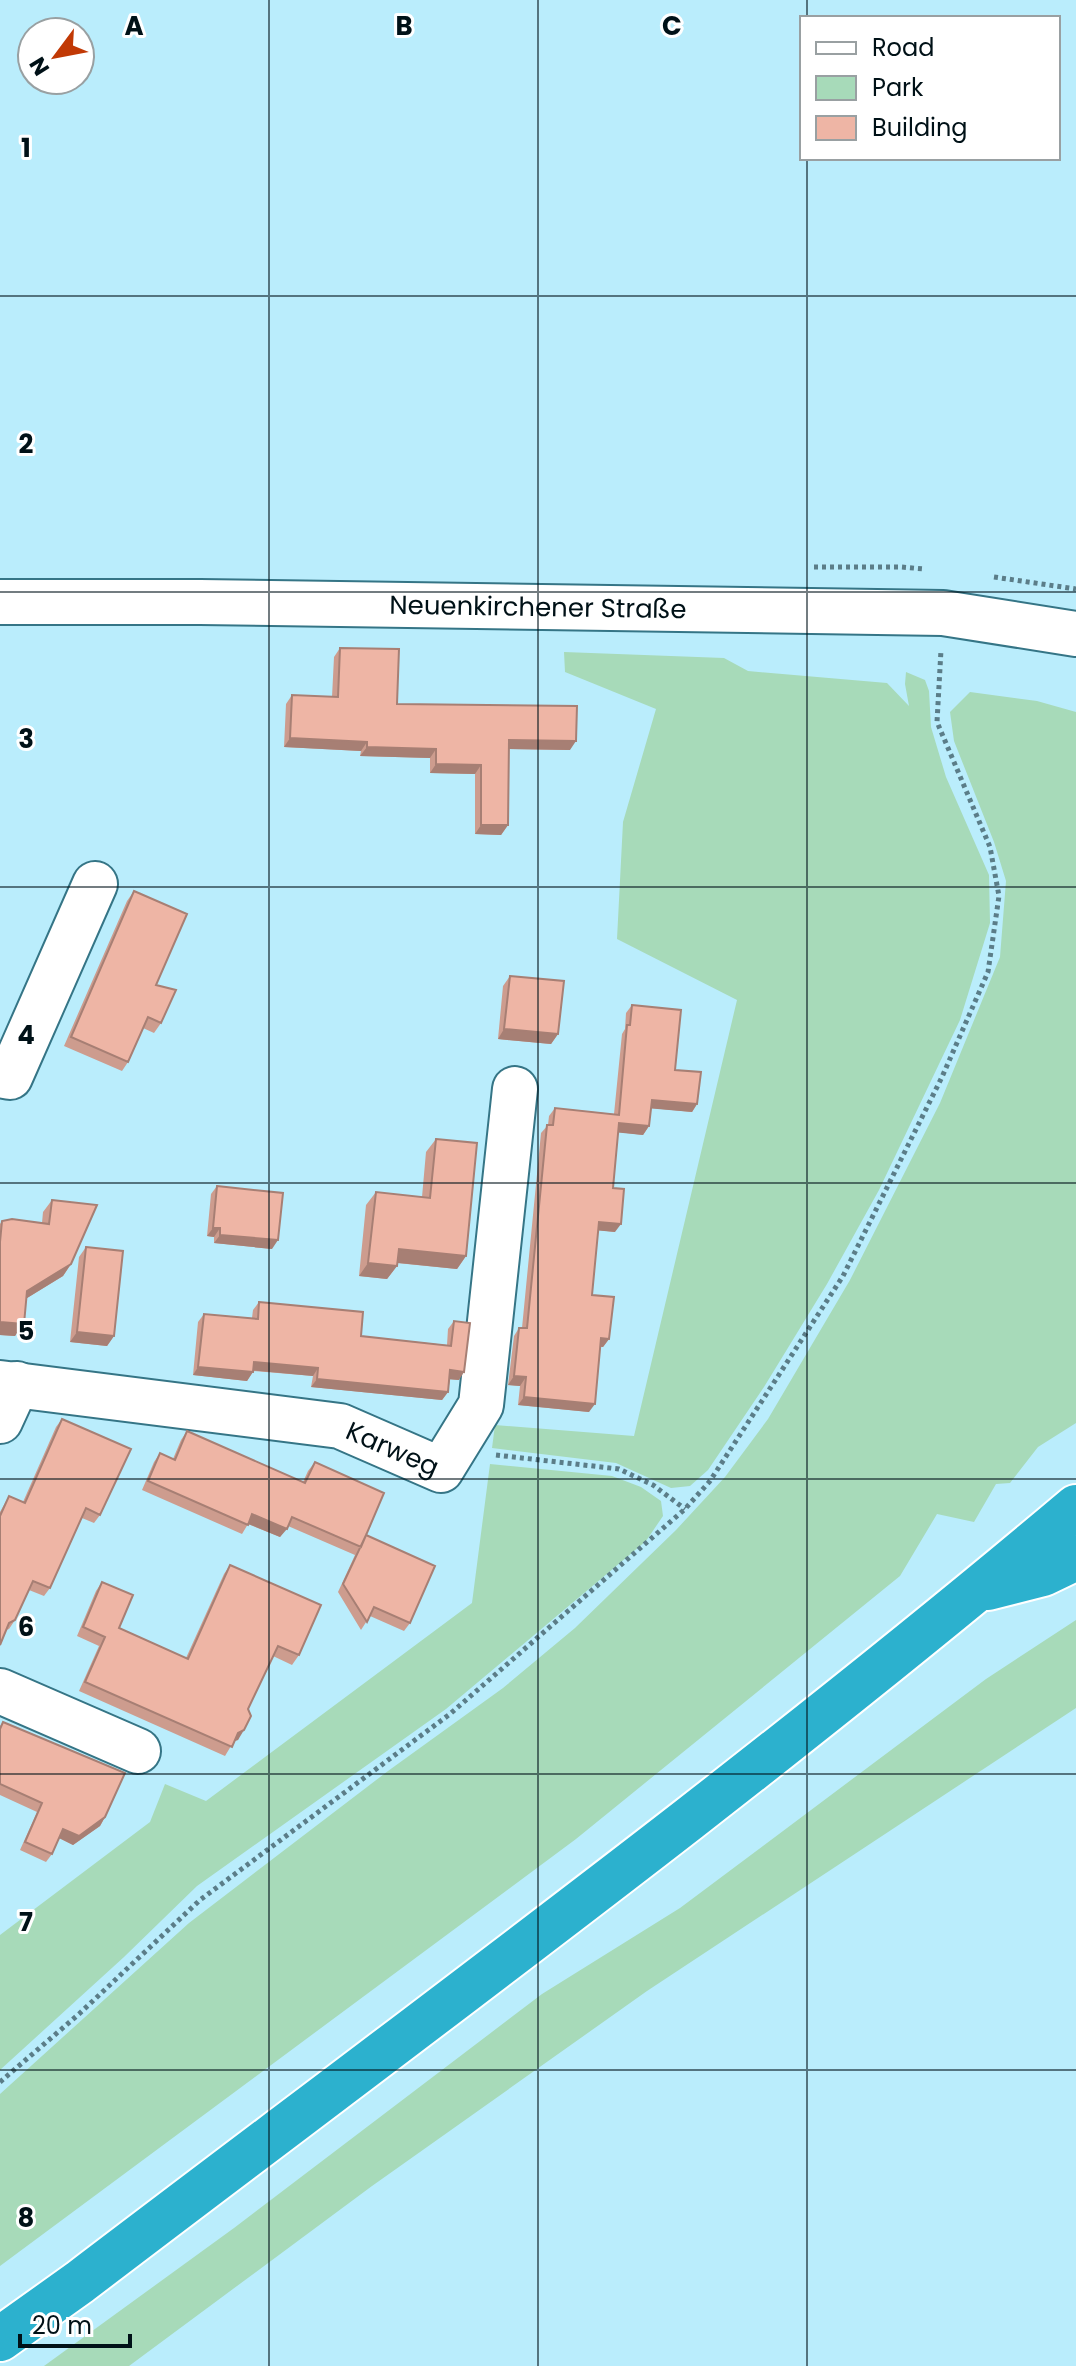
<svg xmlns="http://www.w3.org/2000/svg" width="1076" height="2366" font-family="Poppins,sans-serif">
	<style>
		.green { fill: #a7dab9 }
		.lines { fill: none; stroke-linecap: round; stroke-linejoin: round }
		.minor-casing { stroke: #357586; stroke-width: 48 }
		.highway-casing { stroke: #fff; stroke-width: 48 }
		.path { stroke: #5b7d88; stroke-width: 5; stroke-dasharray: 4 4; stroke-linecap: butt }
		.minor { stroke: #fff; stroke-width: 44 }
		.highway { stroke: #2cb1ce; stroke-width: 44 }
		.wall { fill: #cd9c8e }
		.shaded-wall { fill: #a77f74 }
		.building { fill: #eeb5a5; stroke: #a77f74; stroke-width: 2 }
		.grid { fill: none; stroke: #001117; stroke-width: 2; stroke-opacity: 0.55 }
		.labels { text-anchor: middle; stroke-width: 6; stroke-linejoin: round; paint-order: stroke }
		.street-label { font-size: 26px; fill: #001117; stroke: #fff }
		.grid-label { font-size: 26px; text-anchor: middle; font-weight: bold; fill: #001117; stroke: #fff; stroke-width: 6; stroke-linejoin: round; paint-order: stroke }
	</style>
	<rect width="100%" height="100%" fill="#baedfc"/>
	<path class="green" d="M564 652 724 658 748 671 887 683 909 706 905 684 906 672 925 680 929 691 931 727 946 777 989 875 990 923 960 1020 879 1190 827 1284 764 1387 708 1470 690 1486 671 1488 616 1463 492 1448 495 1425 634 1436 737 1000 617 939 623 822 656 709 565 672Z
		M970 692 1037 701 1076 712V1423L1038 1447 1010 1483 996 1484 974 1522 937 1514 900 1576 576 1839 0 2266V2094L189 1923 388 1771 503 1688 575 1628 676 1530 725 1477 768 1419 850 1280 940 1103 1000 957 1006 881 994 842 954 741 950 712Z
		M490 1464 612 1476 641 1487 661 1501 663 1516 646 1541 446 1709 197 1886 124 1957 0 2070V1935L150 1822 165 1784 206 1801 472 1603Z
		M1076 1620V1708L647 1991 372 2186 129 2366H44L234 2228 542 1994 680 1908 986 1679Z"/>
	<g class="lines">
		<g class="minor-casing">
			<g id="minor">
				<path id="s1" d="M0 602H200L943 613 1076 634"/>
				<path d="M0 1075 10 1077 95 884"/>
				<path id="s2" d="M0 1383 340 1426 441 1470 481 1405 515 1089"/>
				<path d="M0 1421 17 1384"/>
				<path d="M0 1691 138 1751"/>
			</g>
		</g>
		<g class="highway-casing">
			<path id="highway" d="M988 1588 1043 1574 1076 1558
				M0 2339 80 2282C415 2027 755 1778 1076 1507"/>
		</g>
		<path class="path" d="M814 567H901L924 569
			M994 577 1076 589
			M496 1455 619 1469 653 1485 685 1509
			M0 2082 79 2014 200 1900 450 1714 685 1509 710 1481 843 1276 942 1077 988 972 999 896 990 847 937 722 941 650"/>
		<use href="#minor" class="minor"/>
		<use href="#highway" class="highway"/>
	</g>
	<path class="wall" d="M340 648 397 704 570 750 509 749 508 825 501 835 475 834V774L430 773V758L360 756 361 751 284 747 286 704 292 695 332 697 334 657Z
		M134 891 161 1023 154 1033 143 1028 128 1062 122 1071 64 1046 127 901Z
		M510 976 558 1034 551 1044 498 1039 503 986Z
		M632 1005 697 1104 692 1112 651 1108 649 1126 643 1135 618 1132 613 1188 615 1232 598 1230 592 1295 609 1339 603 1347H600L589 1412 518 1405 520 1386 508 1385 514 1336 519 1328H522L541 1133 548 1125 549 1116 555 1108 614 1114 622 1034 625 1029 626 1013Z
		M436 1139 466 1256 457 1269 397 1263V1266L387 1279 359 1276 366 1205 376 1192 422 1197 426 1152Z
		M217 1186 272 1249 214 1243V1237L207 1236 211 1194Z
		M52 1200 71 1264 63 1276 27 1298 15 1336 0 1335V1224L2 1221 42 1223 43 1212Z
		M86 1247 114 1336 107 1346 70 1342 79 1257Z
		M259 1302 361 1336 447 1345 448 1329 454 1321 459 1380 450 1379 448 1392 442 1400 311 1387 313 1376 253 1371 247 1381 193 1375 198 1322 204 1314 252 1318 253 1310Z
		M62 1419 100 1515 94 1523 82 1518 50 1588 44 1596 29 1590 15 1620 9 1629 6 1630 0 1645V1512L9 1496 23 1502 56 1427Z
		M187 1431 303 1482 308 1471 315 1462 366 1536 410 1623 404 1631 370 1616 361 1630 338 1592 355 1555 288 1526 280 1537 248 1524 242 1534 142 1490 154 1462 160 1453 173 1459 181 1440Z
		M230 1565 299 1655 292 1665 273 1656 248 1709 238 1740 234 1741 225 1756 79 1691 99 1646 77 1636 96 1591 102 1582 119 1628 186 1658 224 1574Z
		M3 1722 105 1817 100 1826 73 1845 59 1838 52 1854 46 1862 20 1850 37 1812 0 1795V1726Z"/>
	<path class="shaded-wall" d="M290 738 367 742 361 751 284 747Z
		M509 740 576 741 570 750 503 749Z
		M367 747 436 749 430 758 360 756Z
		M436 764 481 765 475 774 430 773Z
		M481 825H508L501 835 475 834Z
		M504 1029 558 1034 551 1044 498 1039Z
		M652 1100 697 1104 692 1112 646 1108Z
		M619 1123 649 1126 643 1135 613 1132Z
		M599 1222 621 1224 615 1232 593 1230Z
		M213 1228H220L214 1237 207 1236Z
		M220 1235 278 1240 272 1249 214 1243Z
		M399 1249 466 1256 457 1269 389 1262Z
		M368 1263 397 1266 387 1279 359 1276Z
		M71 1264 63 1276 19 1303 27 1291Z
		M0 1322 24 1324 15 1336 0 1335Z
		M77 1332 114 1336 107 1346 70 1342Z
		M601 1338 609 1339 603 1347 595 1346Z
		M254 1362 318 1368 313 1376 248 1370Z
		M198 1367 253 1372 247 1381 193 1375Z
		M450 1370 464 1372 459 1380 445 1379Z
		M514 1376 526 1377 520 1386 508 1385Z
		M317 1379 448 1392 442 1400 311 1387Z
		M524 1397 595 1404 589 1412 518 1405Z
		M252 1514 287 1529 280 1537 246 1523Z
		M244 1730 238 1740 231 1742 238 1733Z
		M105 1817 100 1826 73 1845 57 1837 63 1829Z"/>
	<path class="building" d="M340 648 399 649 397 704 577 706 576 741 509 740 508 825H481V765L436 764V749L367 747V742L290 738 292 695 338 697Z
		M134 891 187 914 156 985 176 990 161 1023 148 1017 128 1062 71 1037Z
		M510 976 564 981 558 1034 504 1029Z
		M632 1005 681 1010 675 1070 701 1072 697 1104 652 1100 649 1126 619 1123 613 1188 624 1189 621 1224 599 1222 592 1295 614 1297 609 1339 601 1338 595 1404 524 1397 526 1377 514 1376 519 1328H527L547 1125H553L555 1108 619 1115 627 1025H630Z
		M436 1139 477 1143 466 1256 399 1249 397 1266 368 1263 376 1192 430 1198Z
		M217 1186 283 1193 278 1240 220 1235V1228H213Z
		M52 1200 97 1205 71 1264 27 1291 24 1324 0 1322V1242L2 1221 12 1219 49 1224Z
		M86 1247 123 1251 114 1336 77 1332Z
		M259 1302 363 1312 361 1336 451 1346 454 1321 470 1323 464 1372 450 1370 448 1392 317 1379 318 1368 254 1362 253 1372 198 1367 204 1314 258 1319Z
		M62 1419 131 1449 100 1515 86 1508 50 1588 33 1581 15 1620 9 1623 0 1645V1516L9 1496 25 1503Z
		M187 1431 305 1483 315 1462 384 1493 361 1547 292 1517 287 1529 252 1514 248 1525 148 1481 160 1453 175 1460Z
		M366 1535 435 1566 410 1623 374 1607 367 1622 343 1584Z
		M230 1565 321 1605 299 1655 278 1646 248 1709 251 1716 244 1730 238 1733 232 1747 85 1682 105 1637 83 1627 102 1582 133 1595 119 1628 188 1659Z
		M3 1722 125 1773 105 1817 79 1836 63 1829 52 1854 25 1842 42 1803 0 1784V1729Z"/>
	<path class="grid" d="M269 0V2366M538 0V2366M807 0V18M807 158V2366M0 296H1076M0 592H1076M0 887H1076M0 1183H1076M0 1479H1076M0 1774H1076M0 2070H1076"/>
	<g class="labels">
		<g class="street-label">
			<text dy="9" stroke="none"><textPath href="#s1" startOffset="538">Neuenkirchener Straße</textPath></text>
			<text dy="9" stroke="none"><textPath href="#s2" startOffset="400">Karweg</textPath></text>
		</g>
	</g>
	<g class="grid-label">
		<text x="134" y="35">A</text>
		<text x="404" y="35">B</text>
		<text x="672" y="35">C</text>
		<text x="26" y="157">1</text>
		<text x="26" y="453">2</text>
		<text x="26" y="748">3</text>
		<text x="26" y="1044">4</text>
		<text x="26" y="1340">5</text>
		<text x="26" y="1636">6</text>
		<text x="26" y="1931">7</text>
		<text x="26" y="2227">8</text>
	</g>
	<rect x="800" y="16" width="260" height="144" fill="#ffffff" stroke="#99a0a2" stroke-width="2"/>
	<rect x="816" y="42" width="40" height="12" fill="#ffffff" stroke="#99a0a2" stroke-width="2"/>
	<text x="872" y="56" font-size="24" fill="#001117">Road</text>
	<rect x="816" y="76" width="40" height="24" fill="#a7dab9" stroke="#99a0a2" stroke-width="2"/>
	<text x="872" y="96" font-size="24" fill="#001117">Park</text>
	<rect x="816" y="116" width="40" height="24" fill="#eeb5a5" stroke="#99a0a2" stroke-width="2"/>
	<text x="872" y="136" font-size="24" fill="#001117">Building</text>
	<g transform="translate(56 56) rotate(238)"><circle r="38" fill="#ffffff" stroke="#99a0a2" stroke-width="2"/>
	<path d="M0-6L14 30L0 20L-14 30Z" fill="#c13905"/>
	<text y="-12" font-size="22" font-weight="bold" text-anchor="middle" fill="#001117">N</text>
	</g>
	<path d="M20 2334v12h110v-12" fill="none" stroke="#001117" stroke-width="4"/>
	<text x="32" y="2334" font-size="24" fill="#001117" stroke="#ffffff" stroke-width="6" paint-order="stroke">20 m</text>
</svg>
